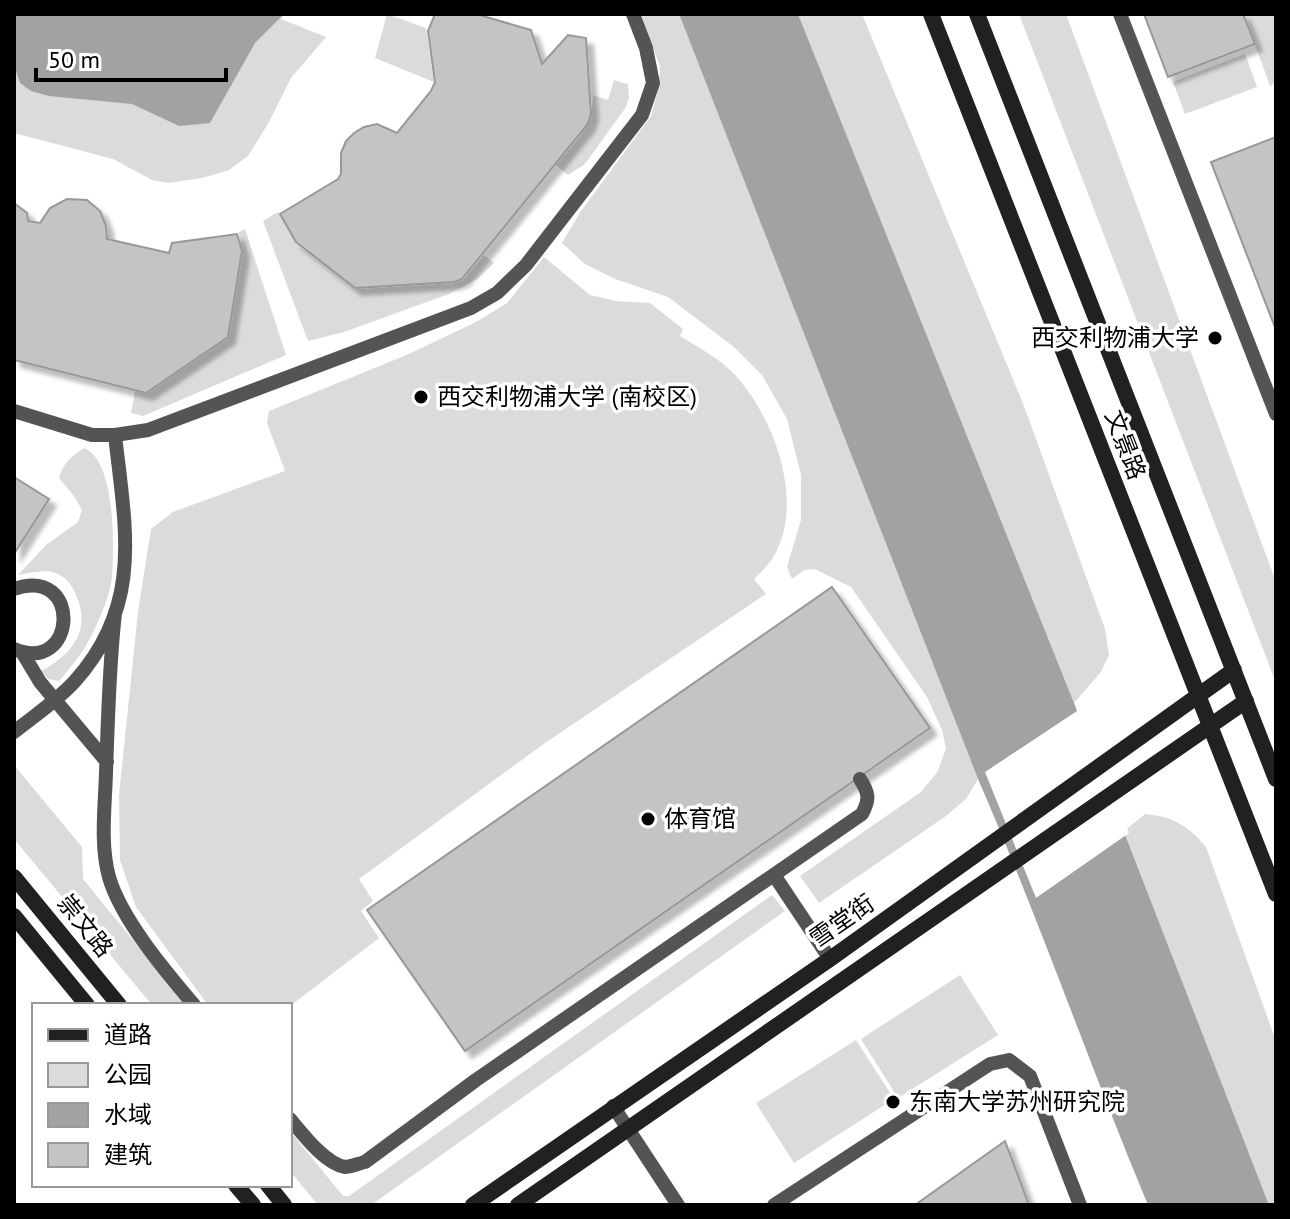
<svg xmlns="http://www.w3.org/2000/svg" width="1290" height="1219" font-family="'PT Sans','Noto Sans SC',sans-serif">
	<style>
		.green { fill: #dbdbdb }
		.water { fill: #a2a2a2 }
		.pier { fill: #fff }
		.building { fill: #c4c4c4; stroke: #989898; stroke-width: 2; filter: url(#shadow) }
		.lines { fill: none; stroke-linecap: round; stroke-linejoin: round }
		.lane { stroke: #545454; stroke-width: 14 }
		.secondary { stroke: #212121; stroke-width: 16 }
		.poi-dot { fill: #000; stroke: #fff; stroke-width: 3 }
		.labels { text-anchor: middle; stroke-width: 7; stroke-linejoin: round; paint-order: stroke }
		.poi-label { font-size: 24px; fill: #000; stroke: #fff; text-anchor: start }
		.street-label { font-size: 24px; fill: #000; stroke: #fff }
	</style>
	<defs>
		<filter id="shadow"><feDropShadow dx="7" dy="7" stdDeviation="2" flood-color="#0004"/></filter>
	</defs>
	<rect width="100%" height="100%" fill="#fff"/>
	<path class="green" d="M14 14H284L281 19 326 37 291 78 269 122 248 156 229 170 202 178 168 183 152 180 113 159 14 133Z
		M387 14 426 28 434 82 375 58Z
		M641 14H679L978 779 966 799 946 816 819 903 800 876 921 792 938 771 946 748 942 730 927 697 851 587 815 569 804 570 792 579 787 567 801 520V475L787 419 762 375 734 347 668 297 615 279 585 264 562 243 581 211 651 116 659 87 660 67Z
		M798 14H862L1024 406 1105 629 1109 655 1101 672 1074 703Z
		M1019 14H1066L1276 582V683Z
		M1244 14H1276V83L1270 86Z
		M1245 54 1257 87 1185 114 1173 82Z
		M614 80 628 84 629 98 626 107 585 164 568 175 556 165C575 142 593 127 593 95L608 100Z
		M278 212 296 244 355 289 454 283 463 280 484 255 494 263 477 279 449 294 344 332 308 341 263 221Z
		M245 229 286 355 143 416 131 413 135 391 146 393 228 338 243 252 238 233Z
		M544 257 590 295 616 301 650 303 683 329 680 336C699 348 721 359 736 376 773 417 803 496 777 550 772 562 763 570 754 579L766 594 545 743 359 879 373 901 361 911 379 938 290 1006 208 1005 136 907 120 860 119 795 138 612 151 529 173 512 285 471 267 423 269 411 409 354 478 321 507 303Z
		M84 448C116 461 114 546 112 576 111 592 103 610 97 624 88 646 74 664 59 681L48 679 41 671C71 655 92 631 76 595 72 585 67 578 56 573 46 569 29 573 18 575L46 545 78 522 82 510 74 496 59 478C63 463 72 456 84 448Z
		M14 765 82 847 83 879 186 1005H152L14 839Z
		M1145 814C1172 816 1189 826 1206 847L1276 1041V1205H1269L1124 831Z
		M772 895 785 911 371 1205H318L290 1171V1131L343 1196H349Z
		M960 975 998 1035 898 1098 861 1039Z
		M856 1040 894 1099 794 1163 756 1103Z"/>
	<path class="water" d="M14 14H284L255 43 210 123 179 126 132 104 49 96 31 91 20 83 15 68Z
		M679 14H798L1074 703 1269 1205H1148C1089 1064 1039 919 978 779Z"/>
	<path class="pier" d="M1080 709 1129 833 1036 898 985 772Z"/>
	<path class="building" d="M435 14H476L531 30 542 64 568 35 586 38 591 114 587 125 462 279 454 282 355 288 296 242 280 214 338 179 341 174V153L346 141 354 133 364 127 377 124 397 133 431 91 435 82 428 31Z
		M1144 14H1243L1255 44 1168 77Z
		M1276 137V330L1211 162Z
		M67 199 87 200 100 211 106 226 107 239 169 253 172 243 237 234 242 251 228 337 146 393 14 360V203L27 213 28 221 40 223 50 208Z
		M14 477 49 499 14 554Z
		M832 587 930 728 465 1051 367 910Z
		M1005 1141 1029 1205H915Z"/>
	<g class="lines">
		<path class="lane" d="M1120 14 1276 414
			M14 411 92 435H115L148 430 471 308 497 293 526 265 642 115 653 83 646 48 633 14
			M14 589C83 565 77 676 14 649
			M115 613C109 666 108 719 106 773 105 806 100 845 109 877 121 919 166 972 194 1005
			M22 652 40 682 107 762
			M14 732C34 716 58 700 75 681 144 604 125 527 115 435
			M774 875 830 959
			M613 1106 678 1205
			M290 1119C302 1133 325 1164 345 1167 350 1167 360 1163 365 1162L476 1080 862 814C870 799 869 793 860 779
			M774 1205 990 1064 1009 1060 1030 1076 1080 1205"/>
		<path class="secondary" d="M931 14 1276 894
			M977 14 1276 779
			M14 877 119 1005
			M14 916 87 1005
			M236 1185 253 1205
			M268 1185 284 1205
			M473 1205 830 959 1234 670
			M518 1205 1246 701"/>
	</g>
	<g class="poi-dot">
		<circle cx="1215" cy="338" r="8"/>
		<circle cx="421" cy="397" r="8"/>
		<circle cx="648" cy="819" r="8"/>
		<circle cx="893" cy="1102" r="8"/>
	</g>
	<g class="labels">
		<g class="poi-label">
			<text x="1199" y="346" text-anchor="end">西交利物浦大学</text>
			<text x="437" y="405">西交利物浦大学 (南校区)</text>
			<text x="664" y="827">体育馆</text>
			<text x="909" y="1110">东南大学苏州研究院</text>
		</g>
		<g class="street-label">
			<text transform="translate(1125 445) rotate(69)" y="8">文景路</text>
			<text transform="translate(842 921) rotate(-35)" y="8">雪堂街</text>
			<text transform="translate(85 926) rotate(51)" y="8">崇文路</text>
		</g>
	</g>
	<rect width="1290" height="1219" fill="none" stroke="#000000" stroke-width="32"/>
	<rect x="32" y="1003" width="260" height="184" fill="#ffffff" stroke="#999999" stroke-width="2"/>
	<rect x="48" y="1029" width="40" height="12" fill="#212121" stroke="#999999" stroke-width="2"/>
	<text x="104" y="1043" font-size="24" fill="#000000">道路</text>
	<rect x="48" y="1063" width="40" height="24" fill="#dbdbdb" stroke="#999999" stroke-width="2"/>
	<text x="104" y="1083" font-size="24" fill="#000000">公园</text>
	<rect x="48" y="1103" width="40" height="24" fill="#a2a2a2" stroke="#999999" stroke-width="2"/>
	<text x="104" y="1123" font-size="24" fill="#000000">水域</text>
	<rect x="48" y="1143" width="40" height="24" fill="#c4c4c4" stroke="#999999" stroke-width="2"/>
	<text x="104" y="1163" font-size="24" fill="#000000">建筑</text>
	<path d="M36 68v12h190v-12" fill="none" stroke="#000000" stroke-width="4"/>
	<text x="48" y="68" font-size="24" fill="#000000" stroke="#ffffff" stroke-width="6" paint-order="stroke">50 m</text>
</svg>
